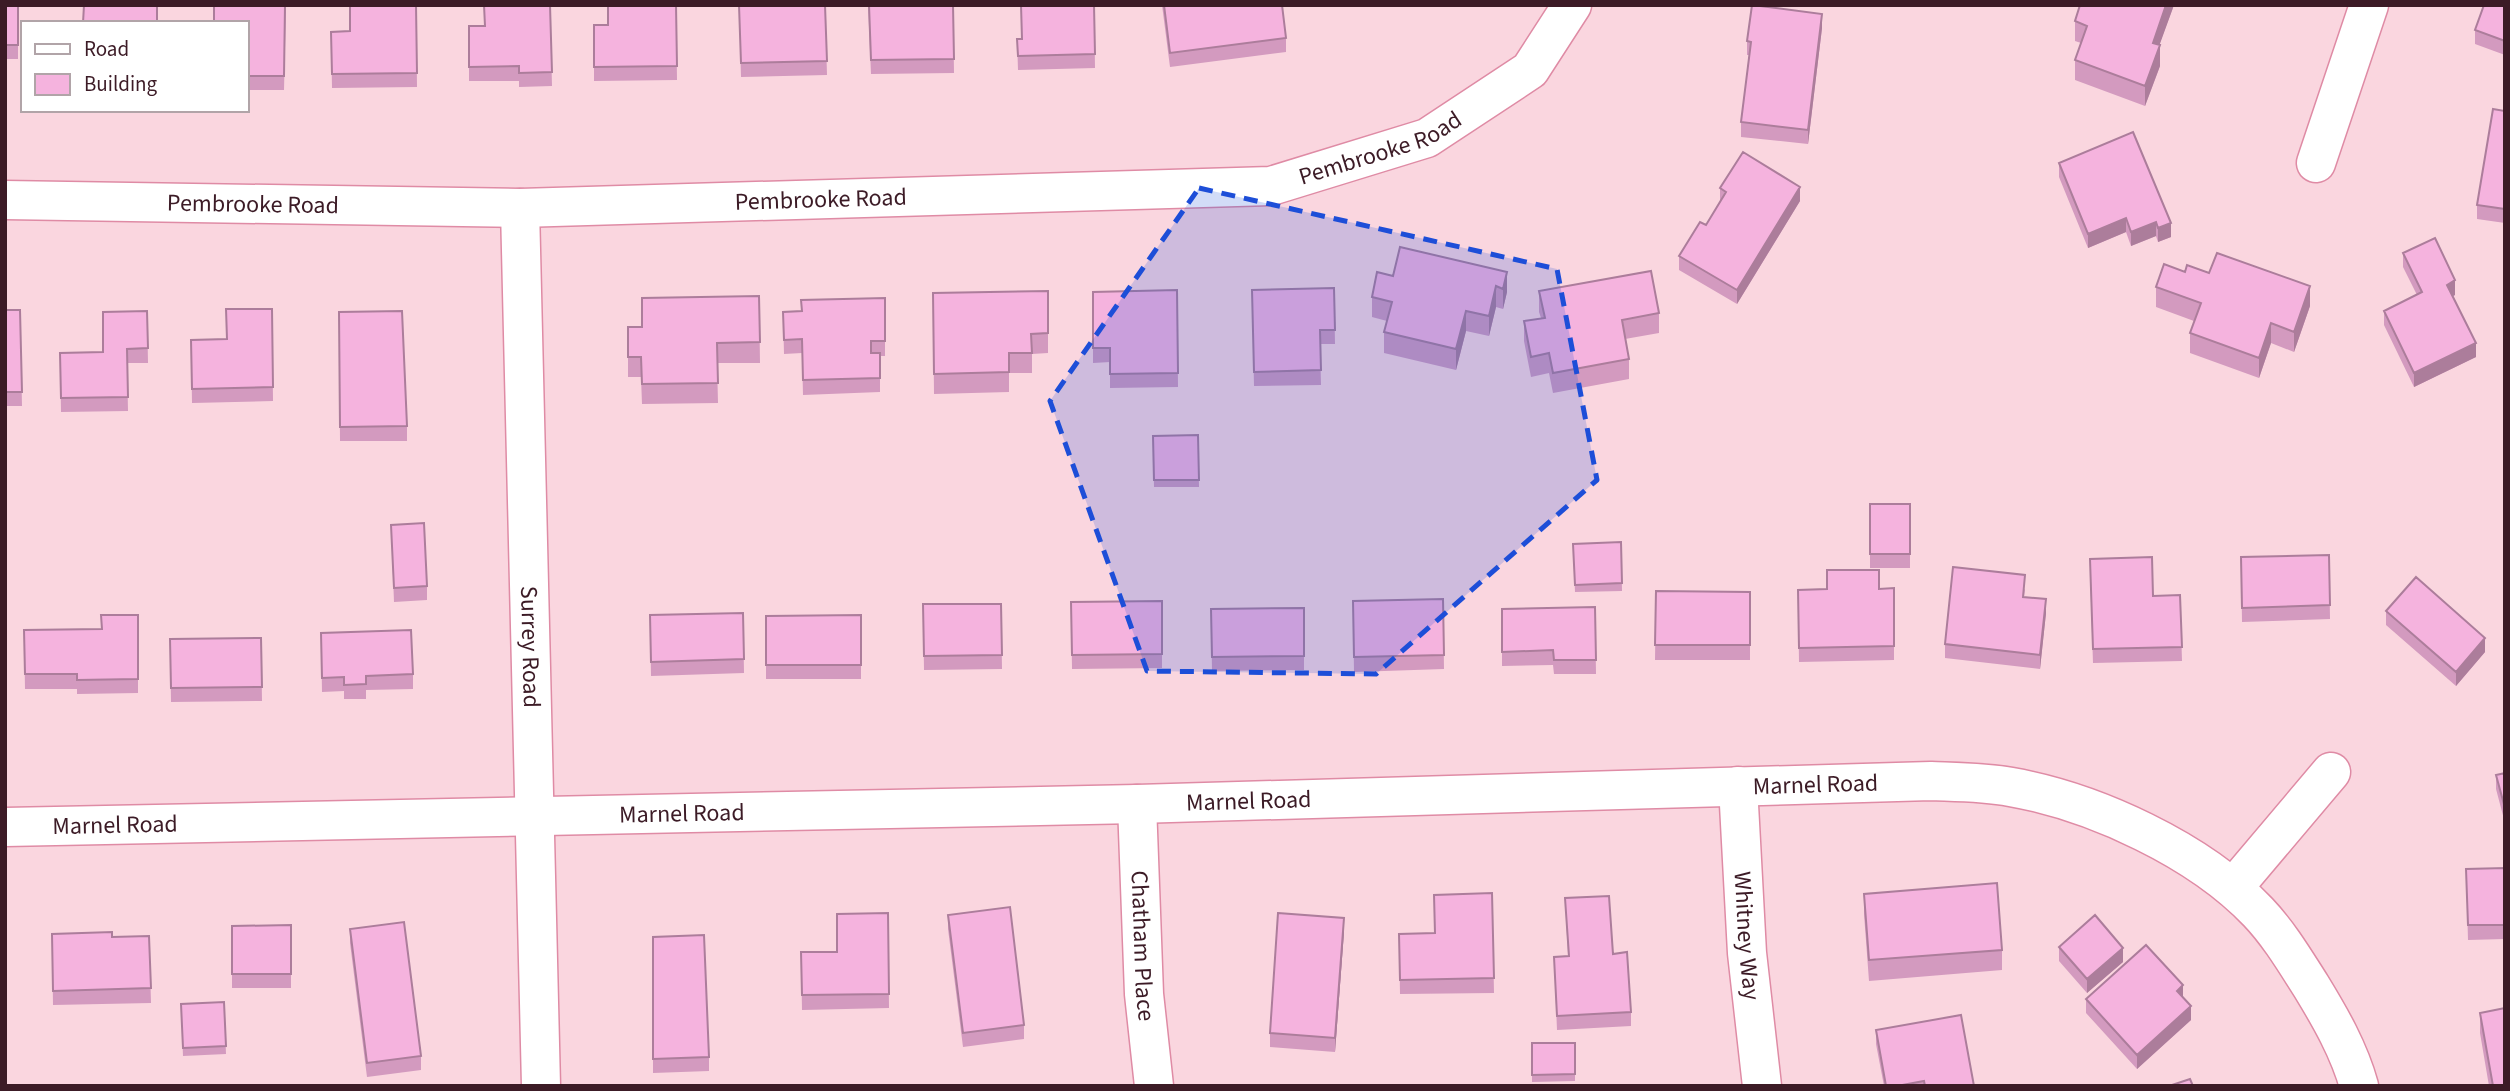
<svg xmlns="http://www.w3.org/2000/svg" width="2510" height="1091" font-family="'Source Sans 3',sans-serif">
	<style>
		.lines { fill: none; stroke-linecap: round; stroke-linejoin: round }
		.minor-casing { stroke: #df8ba5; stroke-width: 41 }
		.minor { stroke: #fff; stroke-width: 38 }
		.wall { fill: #d39abf }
		.shaded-wall { fill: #ac7d9b }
		.building { fill: #f5b3de; stroke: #ac7d9b; stroke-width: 2 }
		.marked { fill: #1d4ed8; fill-opacity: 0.2; stroke: #1d4ed8; stroke-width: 5; stroke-dasharray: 14 9; stroke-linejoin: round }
		.labels { text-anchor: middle; stroke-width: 7; stroke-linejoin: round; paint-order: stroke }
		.street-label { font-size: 24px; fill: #3c1b26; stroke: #fff }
	</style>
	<rect width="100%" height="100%" fill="#fad6df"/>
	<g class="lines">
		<g class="minor-casing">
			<g id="minor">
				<path d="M2316 163 2369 5"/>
				<path id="s1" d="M5 200 520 208 1271 186 1427 138 1530 70 1572 5"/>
				<path id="s2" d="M520 208 541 1086"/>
				<path id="s3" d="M1738 786 1747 953 1762 1086"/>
				<path id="s4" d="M1137 804 1144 994 1154 1086"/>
				<path id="s5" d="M5 827 1137 804 1931 781C1957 782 1985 782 2011 787 2095 802 2199 850 2258 912 2279 934 2295 961 2311 986 2330 1017 2349 1050 2359 1086"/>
				<path d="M2233 888 2331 772"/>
			</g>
		</g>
		<use href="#minor" class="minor"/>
	</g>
	<path class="wall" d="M5 5H18V59H5Z
		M286 5 284 90H247V23Z
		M416 5 417 87 332 88 331 32 350 31Z
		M550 5 552 86 519 87V81H469V26H484Z
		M676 5 677 80 594 81V25H608Z
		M739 5H825L827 75 741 77Z
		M868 5H953L954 73 871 74Z
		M1094 5 1095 68 1018 70 1017 39H1022Z
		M1162 5H1282L1286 38V52L1170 67Z
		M2080 5H2174L2159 45 2160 66 2145 106 2075 80V60L2081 43 2075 41V21Z
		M2505 5V55L2475 44V30Z
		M1822 28 1808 144 1741 137V122L1749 55H1747V41Z
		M2505 111V223L2477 219V205Z
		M2133 132 2171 237 2158 242 2156 236 2131 246 2126 232 2088 248 2059 177V163Z
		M1720 188 1800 201 1737 304 1679 270V256L1706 225 1720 201Z
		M2403 253 2455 295 2453 296 2476 357 2414 387 2384 325V311L2417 295 2403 267Z
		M1507 272V292L1503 309 1496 307 1489 336 1466 331 1456 370 1384 353V332L1387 321 1372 317V297L1393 276Z
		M2185 272 2310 306 2294 352 2271 343 2259 378 2190 353V333L2194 321 2156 307V287Z
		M1334 288 1335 344H1320L1321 385 1254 386 1252 290Z
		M1177 290 1178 387 1110 388V362L1093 363V292Z
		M1048 291V353L1032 354V373H1009V392L934 394 933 293Z
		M1539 291 1659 313V333L1625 339 1629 359V379L1553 393 1549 373 1531 377 1524 341V321L1541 318 1539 312Z
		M759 296 760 363H717L718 403 642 404 641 377H628V327H642Z
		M885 298V356H880V392L803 395 802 353 784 354 783 312 801 311Z
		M272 309 273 401 192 403 191 340 227 339Z
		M5 310H20L22 406H5Z
		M147 311 148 363H127L128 411 61 412 60 353 103 352Z
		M339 312 407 426V441H340Z
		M1198 435 1199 487H1154L1153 436Z
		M1870 504H1910V568H1870Z
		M391 525 427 586V600L394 602Z
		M1621 542 1622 591 1575 592 1573 544Z
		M2329 555 2330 619 2242 622 2241 557Z
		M2090 573 2153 596 2180 595 2182 661 2093 663Z
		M1894 588V660L1799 662 1798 590Z
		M2025 589 2024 597 2046 613 2040 669 1945 658V644Z
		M1656 591 1750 592V660H1655Z
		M1443 599 1444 669 1354 672 1353 601Z
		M1162 601V668L1072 669 1071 602Z
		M923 604H1001L1002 669 924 670Z
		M1595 607 1596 674H1554L1553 665 1502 666V609Z
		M1304 608V670L1212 671 1211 609Z
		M2386 611 2485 652 2456 686 2386 625Z
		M743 613 744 673 651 676 650 615Z
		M138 615V693L77 694V689H25L24 630 101 629Z
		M861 615V679H766V616Z
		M321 633 413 674V689L366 690V699H344V691L322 692Z
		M261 638 262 701 171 702 170 639Z
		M2505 773V823L2496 789V775Z
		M2505 868V939L2468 940 2466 869Z
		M1492 893 1494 993 1400 994 1399 934 1435 933Z
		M1864 894 2002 950V970L1869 981 1864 914Z
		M1565 898 1613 954 1631 1012V1026L1557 1030 1554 957 1568 956Z
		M888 913 889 1008 802 1010 801 952H837Z
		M948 915 1024 1025V1039L963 1047 948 929Z
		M291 925V988H232V926Z
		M350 929 421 1056V1070L367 1077 350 943Z
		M1344 932 1335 1052 1270 1047V1033Z
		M52 934 112 937 149 936 151 1003 53 1005Z
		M653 937 709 1057V1071L653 1073Z
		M2059 947 2123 962 2087 993 2059 961Z
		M2183 997 2191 1020 2137 1069 2086 1013V999Z
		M224 1002 226 1054 183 1056 181 1004Z
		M2480 1013 2505 1086H2489L2480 1033Z
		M1876 1030 1974 1086H1884L1876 1044Z
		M1532 1043H1575V1081L1532 1082Z"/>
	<path class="shaded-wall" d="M2166 5H2174L2153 63V43Z
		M1822 14V28L1808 144V130Z
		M2160 45V66L2145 106V86Z
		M1800 187V201L1737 304V290Z
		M2126 218V232L2088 248V234Z
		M2156 222V236L2131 246V232Z
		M2171 223V237L2158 242V228Z
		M1507 272V292L1503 309V289Z
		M2455 280V295L2447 299V285Z
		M1496 286V307L1489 336V316Z
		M2310 286V306L2294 352V332Z
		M1466 311V331L1456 370V349Z
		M2271 323V343L2259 378V358Z
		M2476 343V357L2414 387V373Z
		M2046 599V613L2040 669V655Z
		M2485 638V652L2456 686V672Z
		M1344 918V932L1335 1052V1038Z
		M2123 948V962L2087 993V979Z
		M2183 985V999L2177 991Z
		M2191 1006V1020L2137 1069V1055Z"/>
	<path class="building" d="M5 5H18V45H5Z
		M84 5H157V23H83Z
		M214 5H285L284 76H247V23H214Z
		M350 5H416L417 73 332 74 331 32 350 31Z
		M484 5H550L552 72 519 73V66L469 67V26H485Z
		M608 5H676L677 66 594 67V25H608Z
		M739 5H825L827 61 741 63Z
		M869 5H953L954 59 871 60Z
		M1021 5H1094L1095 54 1018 56 1017 39H1022Z
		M1164 5H1282L1286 38 1170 53Z
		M1752 5 1822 14 1808 130 1741 122 1751 42 1747 41Z
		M2080 5H2166L2153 43 2160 45 2145 86 2075 60 2087 26 2075 21Z
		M2484 5H2505V41L2475 30Z
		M2493 109 2505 111V209L2477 205Z
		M2133 132 2171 223 2158 228 2156 222 2131 232 2126 218 2088 234 2059 163Z
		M1743 152 1800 187 1737 290 1679 256 1700 222 1706 225 1726 192 1720 188Z
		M2435 238 2455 280 2447 285 2476 343 2414 373 2384 311 2422 292 2403 253Z
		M1400 247 1507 272 1503 289 1496 286 1489 316 1466 311 1456 349 1384 332 1392 302 1372 297 1377 272 1393 276Z
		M2217 253 2310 286 2294 332 2271 323 2259 358 2190 333 2201 303 2156 287 2164 264 2185 272 2187 265 2209 273Z
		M1651 271 1659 313 1622 320 1629 359 1553 373 1549 353 1531 357 1524 321 1545 318 1539 291Z
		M1334 288 1335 330H1320L1321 370 1254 372 1252 290Z
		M1177 290 1178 373 1110 374V348H1093V292Z
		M1048 291V333L1031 334 1032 353H1009V372L934 374 933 293Z
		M759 296 760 342 717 343 718 383 642 384 641 357H628V327H642V298Z
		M885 298V341H871V353H880V378L803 380 802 339 784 340 783 312 802 311 801 300Z
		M226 309H272L273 387 192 389 191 340 227 339Z
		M5 310H20L22 392H5Z
		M147 311 148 348 127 349 128 397 61 398 60 353 103 352V312Z
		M402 311 407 426 340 427 339 312Z
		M1198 435 1199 480H1154L1153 436Z
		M1870 504H1910V554H1870Z
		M424 523 427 586 394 588 391 525Z
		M1621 542 1622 583 1575 585 1573 544Z
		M2329 555 2330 605 2242 608 2241 557Z
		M2152 557 2153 596 2180 595 2182 647 2093 649 2090 559Z
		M1953 567 2025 575 2023 597 2046 599 2040 655 1945 644Z
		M1827 570H1879V589L1894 588V646L1799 648 1798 590 1827 589Z
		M2416 577 2485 638 2456 672 2386 611Z
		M1656 591 1750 592V645H1655Z
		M1443 599 1444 655 1354 657 1353 601Z
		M1162 601V654L1072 655 1071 602Z
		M923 604H1001L1002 655 924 656Z
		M1595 607 1596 660H1554L1553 650 1502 652V609Z
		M1304 608V656L1212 657 1211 609Z
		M743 613 744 659 651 662 650 615Z
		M101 615H138V679L77 680V674H25L24 630 102 629Z
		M861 615V665H766V616Z
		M411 630 413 674 366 676V684L344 685V677L322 678 321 633Z
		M261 638 262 687 171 688 170 639Z
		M2505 773V808L2496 775Z
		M2505 868V925H2468L2466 869Z
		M1997 883 2002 950 1869 960 1864 894Z
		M1492 893 1494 978 1400 980 1399 934 1435 933 1434 895Z
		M1609 896 1613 954 1627 952 1631 1012 1557 1016 1554 957 1569 956 1565 898Z
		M1010 907 1024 1025 963 1033 948 915Z
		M888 913 889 994 802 995 801 952H837V914Z
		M1278 913 1344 918 1335 1038 1270 1033Z
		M2095 915 2123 948 2087 979 2059 947Z
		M404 922 421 1056 367 1063 350 929Z
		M291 925V974H232V926Z
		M112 932V937L149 936 151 988 53 991 52 934Z
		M704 935 709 1057 653 1059V937Z
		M2146 945 2183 985 2177 991 2191 1006 2137 1055 2086 999Z
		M224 1002 226 1046 183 1048 181 1004Z
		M2505 1008V1086H2493L2480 1013Z
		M1961 1015 1974 1086H1925L1924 1081 1897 1086H1886L1876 1030Z
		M1532 1043H1575V1074L1532 1075Z
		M2190 1079 2193 1086H2169Z"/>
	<path class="marked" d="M1199 188 1557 269 1597 480 1376 674 1147 671 1050 401Z"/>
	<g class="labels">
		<g class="street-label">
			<text dy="8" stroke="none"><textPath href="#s1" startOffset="1382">Pembrooke Road</textPath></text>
			<text dy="8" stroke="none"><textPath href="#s1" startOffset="816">Pembrooke Road</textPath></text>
			<text dy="8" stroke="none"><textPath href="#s1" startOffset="248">Pembrooke Road</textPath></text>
			<text dy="8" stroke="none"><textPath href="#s2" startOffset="439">Surrey Road</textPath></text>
			<text dy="8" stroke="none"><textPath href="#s5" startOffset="1811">Marnel Road</textPath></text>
			<text dy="8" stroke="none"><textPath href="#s5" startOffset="1244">Marnel Road</textPath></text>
			<text dy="8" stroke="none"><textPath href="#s5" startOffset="677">Marnel Road</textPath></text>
			<text dy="8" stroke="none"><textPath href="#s5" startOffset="110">Marnel Road</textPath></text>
			<text dy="8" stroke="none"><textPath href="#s3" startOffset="150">Whitney Way</textPath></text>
			<text dy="8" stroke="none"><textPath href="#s4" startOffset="142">Chatham Place</textPath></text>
		</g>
	</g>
	<rect width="2510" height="1091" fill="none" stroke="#3c1b26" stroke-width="14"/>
	<rect x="21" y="21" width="228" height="91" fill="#ffffff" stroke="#b1a4a8" stroke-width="2"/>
	<rect x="35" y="44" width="35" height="10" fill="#ffffff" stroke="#b1a4a8" stroke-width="2"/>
	<text x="84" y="56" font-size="21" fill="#3c1b26">Road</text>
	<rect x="35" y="74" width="35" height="21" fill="#f5b3de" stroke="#b1a4a8" stroke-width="2"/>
	<text x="84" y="91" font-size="21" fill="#3c1b26">Building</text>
</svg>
